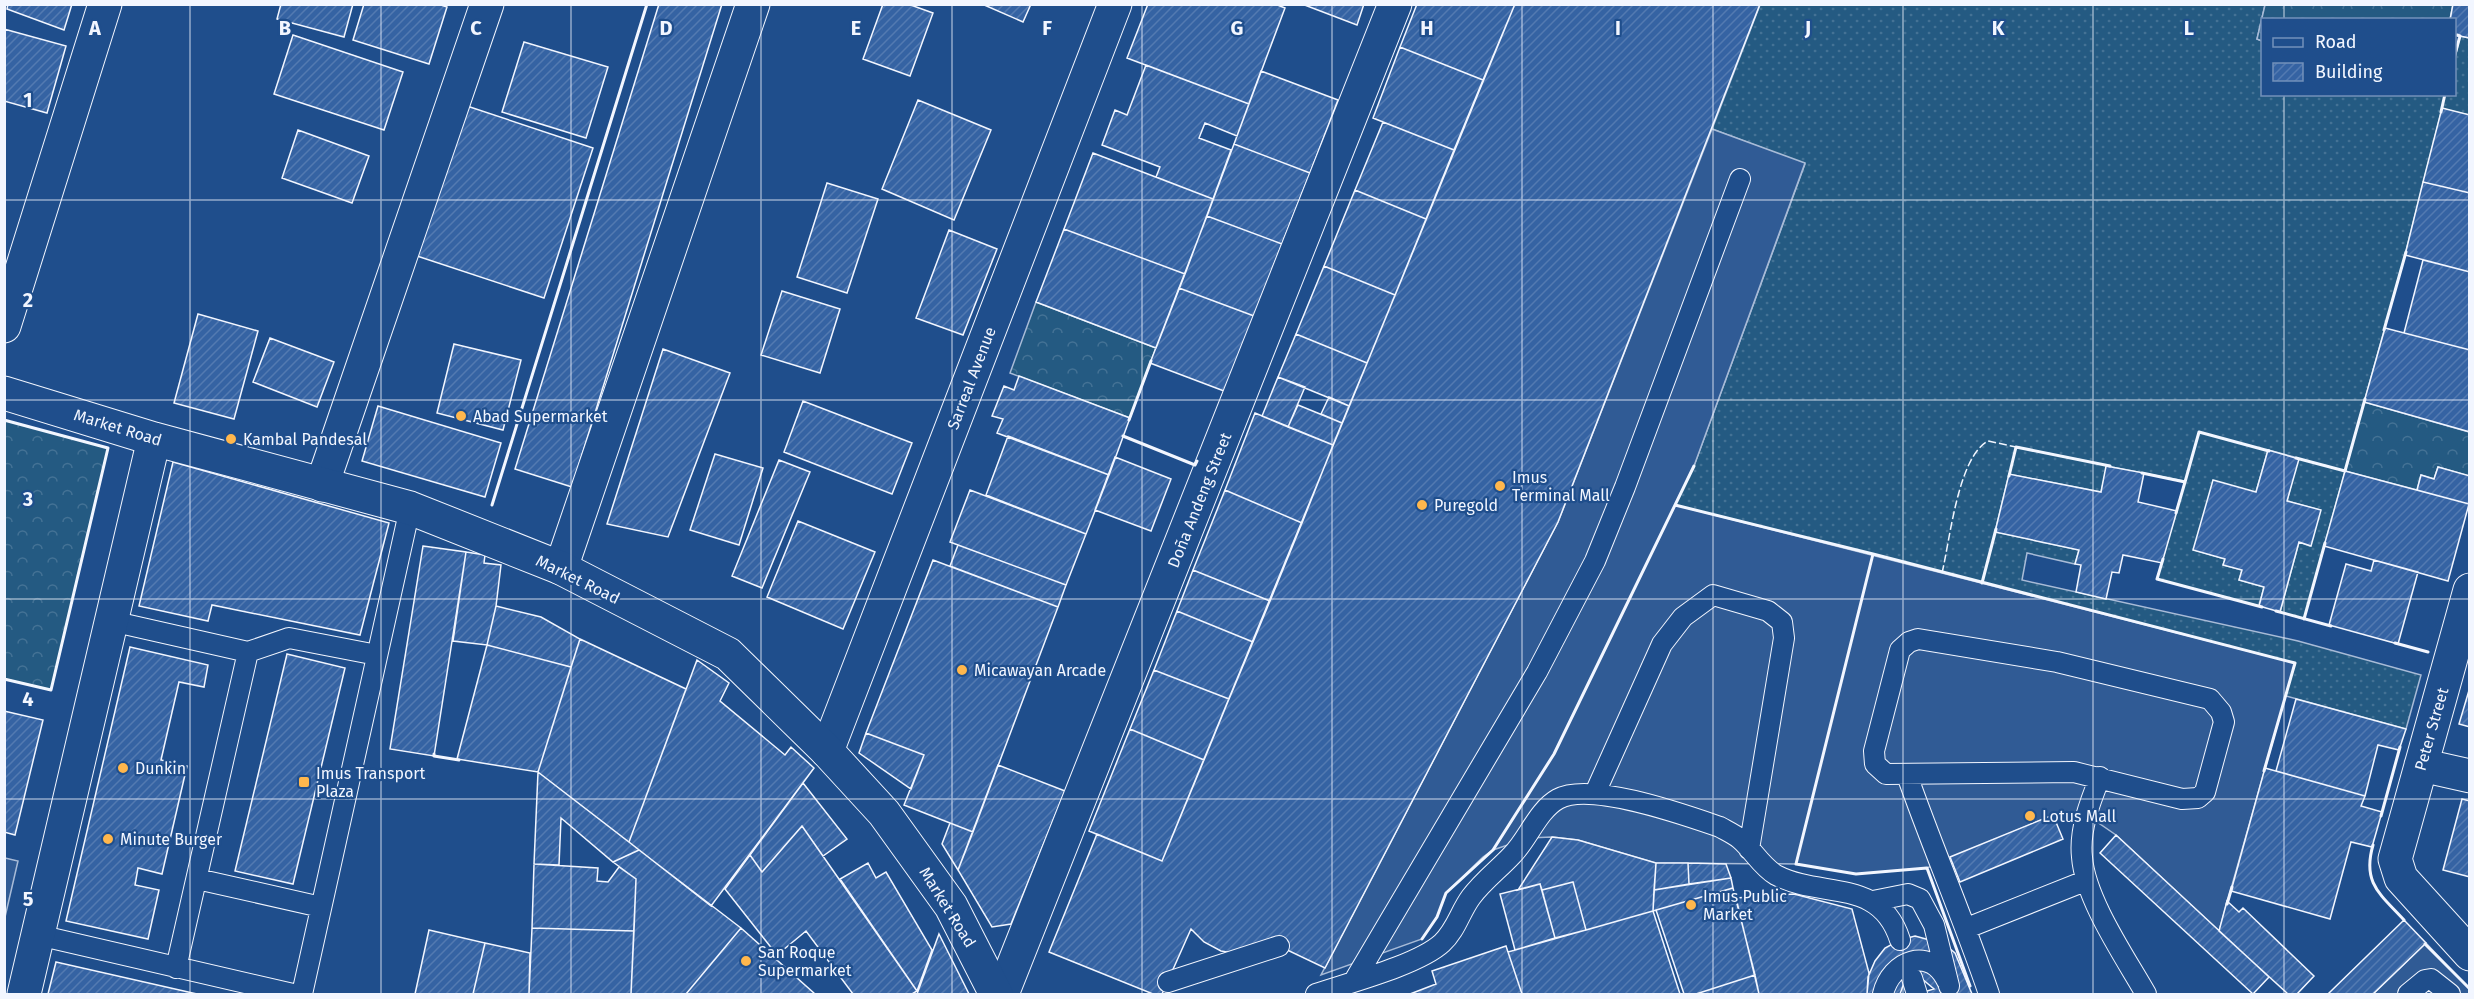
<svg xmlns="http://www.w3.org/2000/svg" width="2474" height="999" font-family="'Fira Sans',sans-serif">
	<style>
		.grass { fill: url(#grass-dots); stroke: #a8bbd7; stroke-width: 1.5 }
		.forest { fill: url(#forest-crowns); stroke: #a8bbd7; stroke-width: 1.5 }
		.parking { fill: #305b95; stroke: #a8bbd7; stroke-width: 1.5 }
		.building { fill: url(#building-hatch); stroke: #f2f6ff; stroke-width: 1.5 }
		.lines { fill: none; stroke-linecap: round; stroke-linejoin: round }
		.lane-casing { stroke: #f2f6ff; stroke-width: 22 }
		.street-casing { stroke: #f2f6ff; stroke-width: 35 }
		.secondary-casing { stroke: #f2f6ff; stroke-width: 35 }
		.lane { stroke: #1f4e8c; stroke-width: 20 }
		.street { stroke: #1f4e8c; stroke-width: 33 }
		.secondary { stroke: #1f4e8c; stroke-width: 33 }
		.fence { stroke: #f2f6ff; stroke-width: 1.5; stroke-dasharray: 8 3; stroke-linecap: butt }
		.wall { stroke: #f2f6ff; stroke-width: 3 }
		.grid { fill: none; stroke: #f2f6ff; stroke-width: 1.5; stroke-opacity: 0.55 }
		.poi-dot { fill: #ffb74d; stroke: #1f4e8c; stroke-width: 2 }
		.labels { text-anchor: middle; stroke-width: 4.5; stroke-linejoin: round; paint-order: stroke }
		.street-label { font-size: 16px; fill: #f2f6ff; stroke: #1f4e8c }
		.poi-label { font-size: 16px; fill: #f2f6ff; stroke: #1f4e8c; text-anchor: start }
		.grid-label { font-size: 20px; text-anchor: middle; font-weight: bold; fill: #f2f6ff; stroke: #1f4e8c; stroke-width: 4.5; stroke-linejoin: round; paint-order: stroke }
	</style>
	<defs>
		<pattern id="grass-dots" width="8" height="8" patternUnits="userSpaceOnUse" patternTransform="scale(1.5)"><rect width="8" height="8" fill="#245a82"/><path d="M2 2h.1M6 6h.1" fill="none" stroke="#447295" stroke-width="1.8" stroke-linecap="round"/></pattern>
		<pattern id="forest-crowns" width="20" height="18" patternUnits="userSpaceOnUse" patternTransform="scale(1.5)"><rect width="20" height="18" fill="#245a82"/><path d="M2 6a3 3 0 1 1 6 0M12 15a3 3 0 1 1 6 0" fill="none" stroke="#447295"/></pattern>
		<pattern id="building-hatch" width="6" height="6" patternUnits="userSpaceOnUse" patternTransform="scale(1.5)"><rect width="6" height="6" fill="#3563a3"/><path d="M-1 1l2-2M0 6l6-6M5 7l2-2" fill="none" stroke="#537ab1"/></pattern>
	</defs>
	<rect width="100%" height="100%" fill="#1f4e8c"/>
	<path class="grass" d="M1760 5H2265L2257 39 2262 41V94H2454L2455 58 2460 36 2469 38V115L2442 109 2405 255 2304 619 2280 612 2299 542 2310 546 2320 510 2287 501 2298 458 2268 450 2256 492 2194 550 2225 559 2223 565 2242 570 2239 580 2264 587 2259 606 2157 579 2185 481 2107 466 2101 492 2009 474 1995 532 2079 550 2075 564 2027 553 2022 580 2298 641 2421 675 2406 729 2286 696 2294 663 1675 505 1694 466 1805 164 1712 129Z"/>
	<path class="forest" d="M2265 5H2453L2450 19 2262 20V41L2257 39Z
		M1036 302 1156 348 1130 418 1010 373Z
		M2364 402 2469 432V476L2438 467 2434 479 2421 475 2417 490 2345 471Z
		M4 420 108 448 51 690 5 679Z"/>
	<path class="parking" d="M1712 129 1805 163 1694 466 1675 505 2295 663 2219 931 2116 835 2097 822 2070 815H2053L1927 868 1856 874 1796 864 1656 863 1578 840 1552 837 1528 838 1493 850 1483 857 1446 893 1437 917 1422 939 1321 975 1558 522Z
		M5 858 18 861 5 917 4 858Z
		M2426 943 2469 989V994H2373Z"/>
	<path class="building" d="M8 4H72L64 30 7 9Z
		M281 4H353L344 37 277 19Z
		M364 4H438L447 7 429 64 353 40Z
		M659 4H722L572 487 515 469Z
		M883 4H908L933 13 910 76 863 59Z
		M982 4H1031L1023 22Z
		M1148 4H1275L1285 8 1249 104 1127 58Z
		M1302 4H1364L1357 25Z
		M1417 4H1515L1483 80 1400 47Z
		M1515 4H1760L1558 522 1325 968 1279 946 1239 954 1221 951 1204 942 1191 929 1162 994H1153L1049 952 1097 834 1162 861Z
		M2453 4H2470V38L2454 35V20H2450Z
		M4 29 66 46 47 113 4 101Z
		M293 35 403 72 384 130 274 94Z
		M524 42 608 67 586 138 502 112Z
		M1400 47 1483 80 1454 150 1373 118Z
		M1146 65 1249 104 1237 136 1205 123 1199 138 1231 150 1213 199 1156 177 1160 167 1102 145 1115 110 1127 115Z
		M1261 71 1338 100 1310 173 1234 144Z
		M918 100 991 130 954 220 882 189Z
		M467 106 593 148 544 298 417 256Z
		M2442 108 2470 115V193L2423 182Z
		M1383 122 1454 150 1426 219 1355 190Z
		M298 130 369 156 352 203 282 178Z
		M1234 144 1310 173 1282 244 1207 216Z
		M1093 153 1213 199 1185 274 1064 229Z
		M2423 182 2470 193V272L2405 255Z
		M827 183 878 199 847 293 797 277Z
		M1355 190 1426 219 1395 295 1324 266Z
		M1207 216 1282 244 1254 316 1179 288Z
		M1064 229 1185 274 1156 348 1036 302Z
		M949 230 997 249 963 335 916 318Z
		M2423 260 2470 272V350L2404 333Z
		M1324 266 1395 295 1367 363 1296 334Z
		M1179 288 1254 316 1224 391 1150 363Z
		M782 291 840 309 820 373 761 355Z
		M198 314 258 331 234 419 174 403Z
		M2385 328 2470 350V432L2364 402Z
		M1296 334 1367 363 1349 406 1278 377Z
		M270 338 334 362 317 407 253 382Z
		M454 344 521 360 503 430 437 413Z
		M663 349 730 373 668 537 607 524Z
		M1019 376 1130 418 1109 475 997 433 1003 419 992 416 1004 386 1014 390Z
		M1278 377 1305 387 1288 427 1262 416Z
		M1329 397 1349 406 1342 423 1321 414Z
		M803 401 912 443 892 494 784 452Z
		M1298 405 1342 423 1333 445 1288 427Z
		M378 406 501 443 485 497 362 461Z
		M1255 413 1333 445 1302 523 1225 490Z
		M1008 436 1109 475 1086 534 986 495Z
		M2268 450 2299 459 2287 501 2321 510 2311 546 2299 542 2280 612 2259 606 2264 587 2239 580 2242 570 2223 565 2225 559 2193 550 2213 480 2256 492Z
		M715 454 763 468 739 545 690 530Z
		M1115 457 1171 479 1151 531 1095 510Z
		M779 460 810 472 762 588 732 576Z
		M173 462 389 523 360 635 212 605 208 621 139 606Z
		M2106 466 2144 473 2138 502 2177 511 2162 563 2123 555 2119 573 2112 572 2106 599 2076 592 2081 565 2075 564 2079 550 1995 532 2009 474 2101 492Z
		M2438 467 2470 476 2469 504 2417 490 2421 475 2434 479Z
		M2345 471 2469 504 2448 581 2324 546Z
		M970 490 1086 534 1066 585 950 542Z
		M1225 490 1302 523 1270 601 1193 570Z
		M798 521 875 552 843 629 767 597Z
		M958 545 1066 585 1058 607 950 566Z
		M423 546 466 552 434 756 390 749Z
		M466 552 485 555 484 563 501 565 496 606 487 645 453 641Z
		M933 560 1058 607 973 832 904 805 924 755 866 733Z
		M2374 560 2418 572 2398 644 2329 625 2346 564 2371 571Z
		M1193 570 1270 601 1253 642 1177 611Z
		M496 606 541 617 580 639 571 667 487 645Z
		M1177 611 1253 642 1229 699 1154 670Z
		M580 639 686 689 629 842 538 772Z
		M487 645 571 667 538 772 457 759Z
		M130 647 208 665 204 687 179 682 161 760 187 766 162 874 138 868 135 885 159 890 148 939 66 921Z
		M287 654 345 668 293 884 235 871Z
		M697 660 729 683 720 701 785 755 791 747 814 768 711 906 629 842Z
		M1154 670 1229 699 1204 760 1130 729Z
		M2470 687V727L2459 724Z
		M2296 699 2406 729 2399 750 2378 745 2365 796 2276 771Z
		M4 711 43 720 15 835 4 832Z
		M1130 729 1204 760 1162 861 1089 831Z
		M866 733 924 755 911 789 859 753Z
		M998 765 1065 791 1011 924 992 927 958 870Z
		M2265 768 2365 796 2361 806 2382 812 2372 847 2351 842 2330 919 2231 891Z
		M538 772 629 842 639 850 613 862 561 818 559 865 534 864Z
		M803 783 847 839 823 856 802 826 762 872 750 855Z
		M2462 799 2470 801V877L2443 870Z
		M2053 815 2063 839 1960 882 1950 857Z
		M950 823 973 832 958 870 942 844Z
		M802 826 917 991 912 994H853L806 931 777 955 725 889 750 855 762 872Z
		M2116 835 2269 977 2253 994 2100 853Z
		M1552 837 1578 840 1656 863 1653 911 1586 930 1573 882 1542 890 1540 884 1518 890Z
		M639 850 741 928 686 994H631L636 879 613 862Z
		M868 863 876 878 886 872 932 950 917 991 840 879Z
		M1656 863H1688L1689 884 1654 890Z
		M1688 863 1726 864 1731 878 1689 884Z
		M534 864 598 868 597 881 608 882 619 867 636 879 634 931 532 928Z
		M1731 878 1733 888 1653 911 1654 890Z
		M1573 882 1586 930 1555 938 1542 890Z
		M1540 884 1555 938 1515 950 1500 894Z
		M1733 888 1755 975 1696 994H1684L1656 910Z
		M1794 894 1852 909 1869 973 1867 994H1759L1736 898Z
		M2227 901 2239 912 2243 908 2314 976 2297 994H2288L2219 931Z
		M1653 911 1680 994H1522L1508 952Z
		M2404 920 2426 943 2373 994H2328Z
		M532 928 634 931 631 994H529Z
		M741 928 815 994H686Z
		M429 930 485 943 473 994H415Z
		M939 934 969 994H917Z
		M1915 936 1944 944 1955 953 1972 994H1917L1934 989 1921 978 1904 983 1900 994H1867L1868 977 1875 961 1885 948 1900 940Z
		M485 943 530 953 529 994H473Z
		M1506 946 1522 994H1410L1436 984 1432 971Z
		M56 962 197 994H48Z
		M1755 975 1759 994H1696Z"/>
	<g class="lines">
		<g class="lane-casing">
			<path id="lane" d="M111 621 248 652 289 638 377 655
				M1918 639 2057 662 2210 699 2221 712 2224 722 2205 792 2198 798 2182 799 2074 772 1886 774 1875 764 1874 751 1900 650 1909 642Z
				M1907 775C1933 849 1964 920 1989 994
				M2100 777C2090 802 2079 830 2082 857 2085 899 2125 957 2146 994
				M1595 793 1662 644 1683 617 1713 595 1768 611 1782 622 1784 638 1749 849
				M197 879 321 907
				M1873 901 1908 894 1920 899 1934 925 1949 986
				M1967 928 2085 881
				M38 935 293 994
				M176 968 248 652
				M1912 978 1917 994
				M1354 981 1537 672 1595 561 1625 487 1740 179
				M1168 982 1279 946
				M302 994 410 508
				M1316 994C1348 983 1418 965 1442 943 1456 930 1460 912 1471 897 1483 881 1499 869 1512 855 1528 839 1538 810 1558 799 1590 781 1685 815 1720 827 1727 831 1734 834 1740 839 1753 850 1761 866 1776 875 1822 899 1880 877 1900 940
				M1883 994C1891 960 1930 946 1947 981
				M2408 994 2425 980 2431 979 2450 994"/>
		</g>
		<g class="street-casing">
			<path id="street" d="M4 326 105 4
				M322 485 487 4
				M561 568 753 4
				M2470 590 2395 859 2401 878 2470 954
				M827 751 1115 4
				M2421 765 2470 776
				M1002 994 1395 4"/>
		</g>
		<g class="secondary-casing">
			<path id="secondary" d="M4 393 154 439 410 508 561 568 728 654 827 751 884 813 951 906 996 994
				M24 994 154 439"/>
		</g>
		<use href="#lane" class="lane"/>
		<use href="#street" class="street"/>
		<use href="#secondary" class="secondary"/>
		<path class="fence" d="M1942 573C1950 540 1958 457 1988 441L2016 447"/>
		<path class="wall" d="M2454 58 2460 36 2457 35
			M2441 112 2445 94
			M2384 330 2406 252
			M4 420 108 448 51 690 4 679
			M1129 420 1151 361
			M1123 436 1195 465 1197 461
			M2296 458 2345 471 2365 399
			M2142 473 2185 482 2199 432 2269 451
			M2009 476 2016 447 2110 466
			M492 505 647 4
			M1675 505 1873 554
			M2176 513 2185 482
			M2163 559 2157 579 2262 607
			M1982 583 1996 529
			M2276 611 2331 626
			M2304 619 2325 543
			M2395 643 2428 652
			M434 754V756L459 760
			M2381 816 2400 747
			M2373 845C2362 883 2380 894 2404 920
			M2227 904 2232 887
			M1422 939 1437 917 1446 893 1493 850 1554 754 1694 466
			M2425 944 2470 989
			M1970 986 1927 868 1856 874 1796 864 1873 554 2295 663 2264 771"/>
	</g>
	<path class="grid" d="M190 4V994M381 4V994M571 4V994M761 4V994M952 4V994M1142 4V994M1332 4V994M1522 4V994M1713 4V994M1903 4V994M2093 4V994M2284 4V20M2284 94V994M4 200H2470M4 400H2470M4 599H2470M4 799H2470"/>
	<g class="poi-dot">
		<circle cx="461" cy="416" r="6"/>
		<circle cx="231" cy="439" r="6"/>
		<circle cx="1500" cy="486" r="6"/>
		<circle cx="1422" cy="505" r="6"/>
		<circle cx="962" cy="670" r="6"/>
		<circle cx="123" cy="768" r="6"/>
		<rect x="298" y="776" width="12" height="12" rx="3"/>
		<circle cx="2030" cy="816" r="6"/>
		<circle cx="108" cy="839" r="6"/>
		<circle cx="1691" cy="905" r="6"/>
		<circle cx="746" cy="961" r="6"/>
	</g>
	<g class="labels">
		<g class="street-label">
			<text transform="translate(971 378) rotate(-69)" y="6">Sarreal Avenue</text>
			<text transform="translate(118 427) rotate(17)" y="6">Market Road</text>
			<text transform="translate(1199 500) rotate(-68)" y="6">Doña Andeng Street</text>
			<text transform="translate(578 579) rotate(26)" y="6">Market Road</text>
			<text transform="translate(2431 729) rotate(-74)" y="6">Peter Street</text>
			<text transform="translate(948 907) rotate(58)" y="6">Market Road</text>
		</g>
		<g class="poi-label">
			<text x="473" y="422">Abad Supermarket</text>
			<text x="243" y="445">Kambal Pandesal</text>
			<text x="1512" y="483">Imus<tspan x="1512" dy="18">Terminal Mall</tspan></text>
			<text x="1434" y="511">Puregold</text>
			<text x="974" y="676">Micawayan Arcade</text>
			<text x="135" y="774">Dunkin</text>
			<text x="316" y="779">Imus Transport<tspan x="316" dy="18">Plaza</tspan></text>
			<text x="2042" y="822">Lotus Mall</text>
			<text x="120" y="845">Minute Burger</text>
			<text x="1703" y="902">Imus Public<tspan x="1703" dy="18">Market</tspan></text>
			<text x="758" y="958">San Roque<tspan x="758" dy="18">Supermarket</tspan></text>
		</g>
	</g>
	<g class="grid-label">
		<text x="95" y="35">A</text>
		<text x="285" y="35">B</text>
		<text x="476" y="35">C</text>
		<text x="666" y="35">D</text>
		<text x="856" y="35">E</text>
		<text x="1047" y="35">F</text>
		<text x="1237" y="35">G</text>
		<text x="1427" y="35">H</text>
		<text x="1618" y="35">I</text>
		<text x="1808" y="35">J</text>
		<text x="1998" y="35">K</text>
		<text x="2189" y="35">L</text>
		<text x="28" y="107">1</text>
		<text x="28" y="307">2</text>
		<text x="28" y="506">3</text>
		<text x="28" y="706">4</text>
		<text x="28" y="906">5</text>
	</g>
	<rect width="2474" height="999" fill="none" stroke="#f2f6ff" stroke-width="12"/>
	<rect x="2261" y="18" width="195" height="78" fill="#1f4e8c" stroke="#7391ba" stroke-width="1.5"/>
	<rect x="2273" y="38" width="30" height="9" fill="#1f4e8c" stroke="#7391ba" stroke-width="1.5"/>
	<text x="2315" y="48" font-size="18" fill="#f2f6ff">Road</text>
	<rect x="2273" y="63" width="30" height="18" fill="url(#building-hatch)" stroke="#7391ba" stroke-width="1.5"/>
	<text x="2315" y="78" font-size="18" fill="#f2f6ff">Building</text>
</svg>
